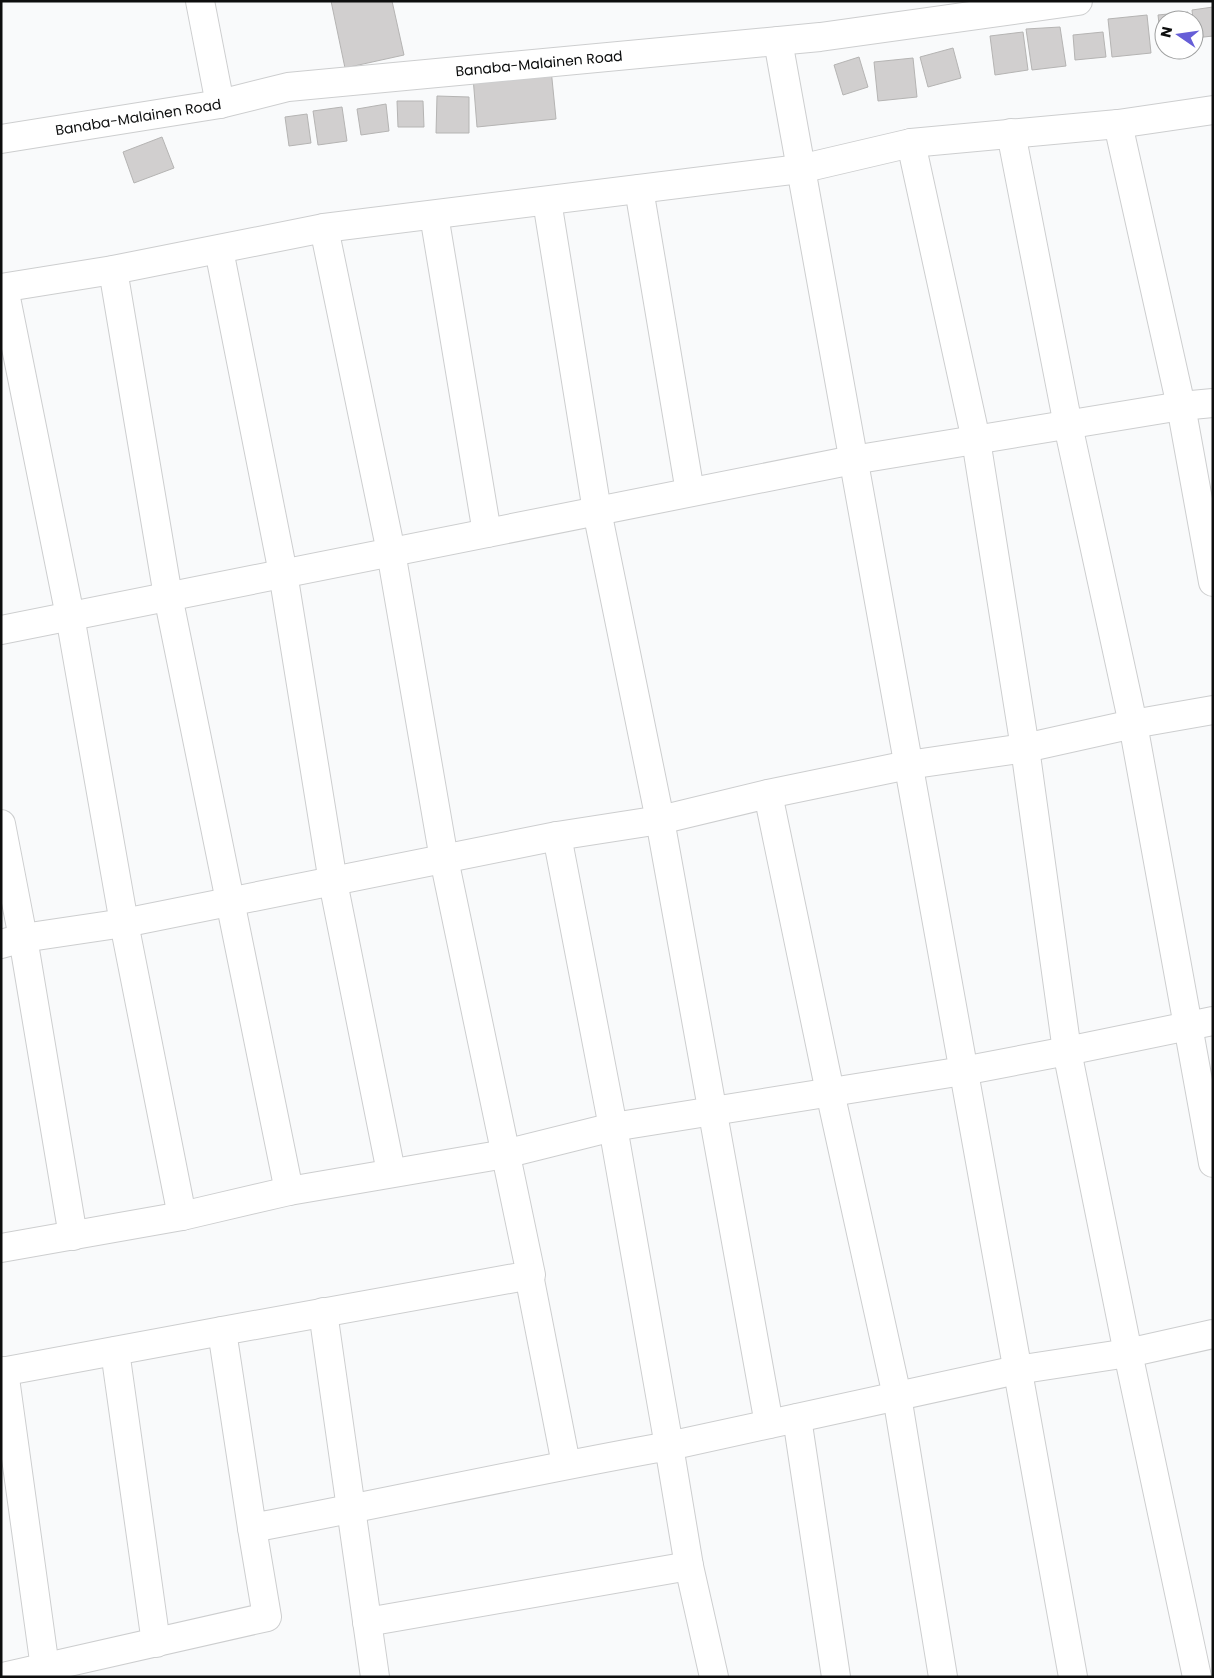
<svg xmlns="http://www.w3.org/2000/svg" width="1214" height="1678" font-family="Poppins,sans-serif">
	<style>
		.building { fill: #d1cfcf; stroke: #b5b4b3 }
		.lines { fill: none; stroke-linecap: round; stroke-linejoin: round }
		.minor-casing { stroke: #cdcecf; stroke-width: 30 }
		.minor { stroke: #fff; stroke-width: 28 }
		.labels { text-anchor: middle; stroke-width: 4; stroke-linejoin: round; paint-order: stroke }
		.street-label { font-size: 14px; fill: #0d0e0e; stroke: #fff }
	</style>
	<rect width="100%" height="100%" fill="#f9fafb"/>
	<path class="building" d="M331 1H392L404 55 345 68Z
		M1213 7V36L1195 38 1192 10Z
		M1188 12V20H1164V50H1166H1162L1158 15Z
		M1147 15 1151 53 1112 57 1108 19Z
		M1060 27 1066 66 1032 70 1026 29Z
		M1023 32 1028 70 995 75 990 36Z
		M1103 32 1106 57 1075 60 1073 35Z
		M953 48 961 78 928 87 920 57Z
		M859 57 868 87 843 95 834 65Z
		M913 58 917 97 878 101 874 62Z
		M551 69 556 119 477 127 473 77Z
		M437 96 469 97V133H436Z
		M397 101H423L424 127H398Z
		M386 104 389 131 361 135 357 109Z
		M342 107 347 141 318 145 313 111Z
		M307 114 311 143 289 146 285 117Z
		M162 137 174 168 134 183 123 152Z"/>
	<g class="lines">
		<g class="minor-casing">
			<g id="minor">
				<path d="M200 1 220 104"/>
				<path d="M778 41 1073 1677"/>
				<path d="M1118 124 1181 406 1213 582"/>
				<path d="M1011 133 1068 425 1133 724 1213 1163"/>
				<path id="s1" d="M1 139 220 104 288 87 820 37 1078 1"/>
				<path d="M911 143 976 440 1025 748 1067 1051 1128 1353 1197 1677"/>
				<path d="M639 189 690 492"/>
				<path d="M547 201 597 511 660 820 769 1424"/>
				<path d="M434 215 487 533"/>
				<path d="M219 250 283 573 333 882 391 1172"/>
				<path d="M113 270 168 596 289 1191"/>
				<path d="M1 288 113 270 324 228 800 169 911 143 1118 124 1213 110"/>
				<path d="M4 288 70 616 124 923 182 1216"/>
				<path d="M1 630 853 460 1181 406 1213 403"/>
				<path d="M768 794 830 1092 897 1396 943 1677"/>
				<path d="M1 824 23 938 73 1236"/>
				<path d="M557 836 613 1127 669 1446 1017 1370 1128 1353 1213 1334"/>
				<path d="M1 944 23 938 124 923 557 836 660 820 768 794 908 765 1025 748 1133 724 1213 710"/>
				<path d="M1 1248 182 1216 289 1191 505 1154 613 1127 963 1071 1067 1051 1213 1021"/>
				<path d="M529 1275 566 1464"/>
				<path d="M323 1312 375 1677"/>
				<path d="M222 1331 531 1275 444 859 391 552 324 228"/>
				<path d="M115 1351 156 1643"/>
				<path d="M4 1371 45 1668"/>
				<path d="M1 1372 222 1331 252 1528C391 1502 529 1471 669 1446L689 1566 714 1677"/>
				<path d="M797 1418 836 1677"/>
				<path d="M367 1622 689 1566"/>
				<path d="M3 1677 267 1617 252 1528"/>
			</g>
		</g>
		<use href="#minor" class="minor"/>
	</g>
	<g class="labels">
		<g class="street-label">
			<text dy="5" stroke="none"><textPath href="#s1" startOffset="544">Banaba-Malainen Road</textPath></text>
			<text dy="5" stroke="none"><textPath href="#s1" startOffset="139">Banaba-Malainen Road</textPath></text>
		</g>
	</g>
	<rect width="1214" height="1678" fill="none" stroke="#0d0e0e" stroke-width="5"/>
	<g transform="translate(1179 35) rotate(283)"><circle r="24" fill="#ffffff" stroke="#9e9f9f"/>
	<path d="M0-4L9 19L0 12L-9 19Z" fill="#665ed7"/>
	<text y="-8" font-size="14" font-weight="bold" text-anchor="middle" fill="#0d0e0e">N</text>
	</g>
</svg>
